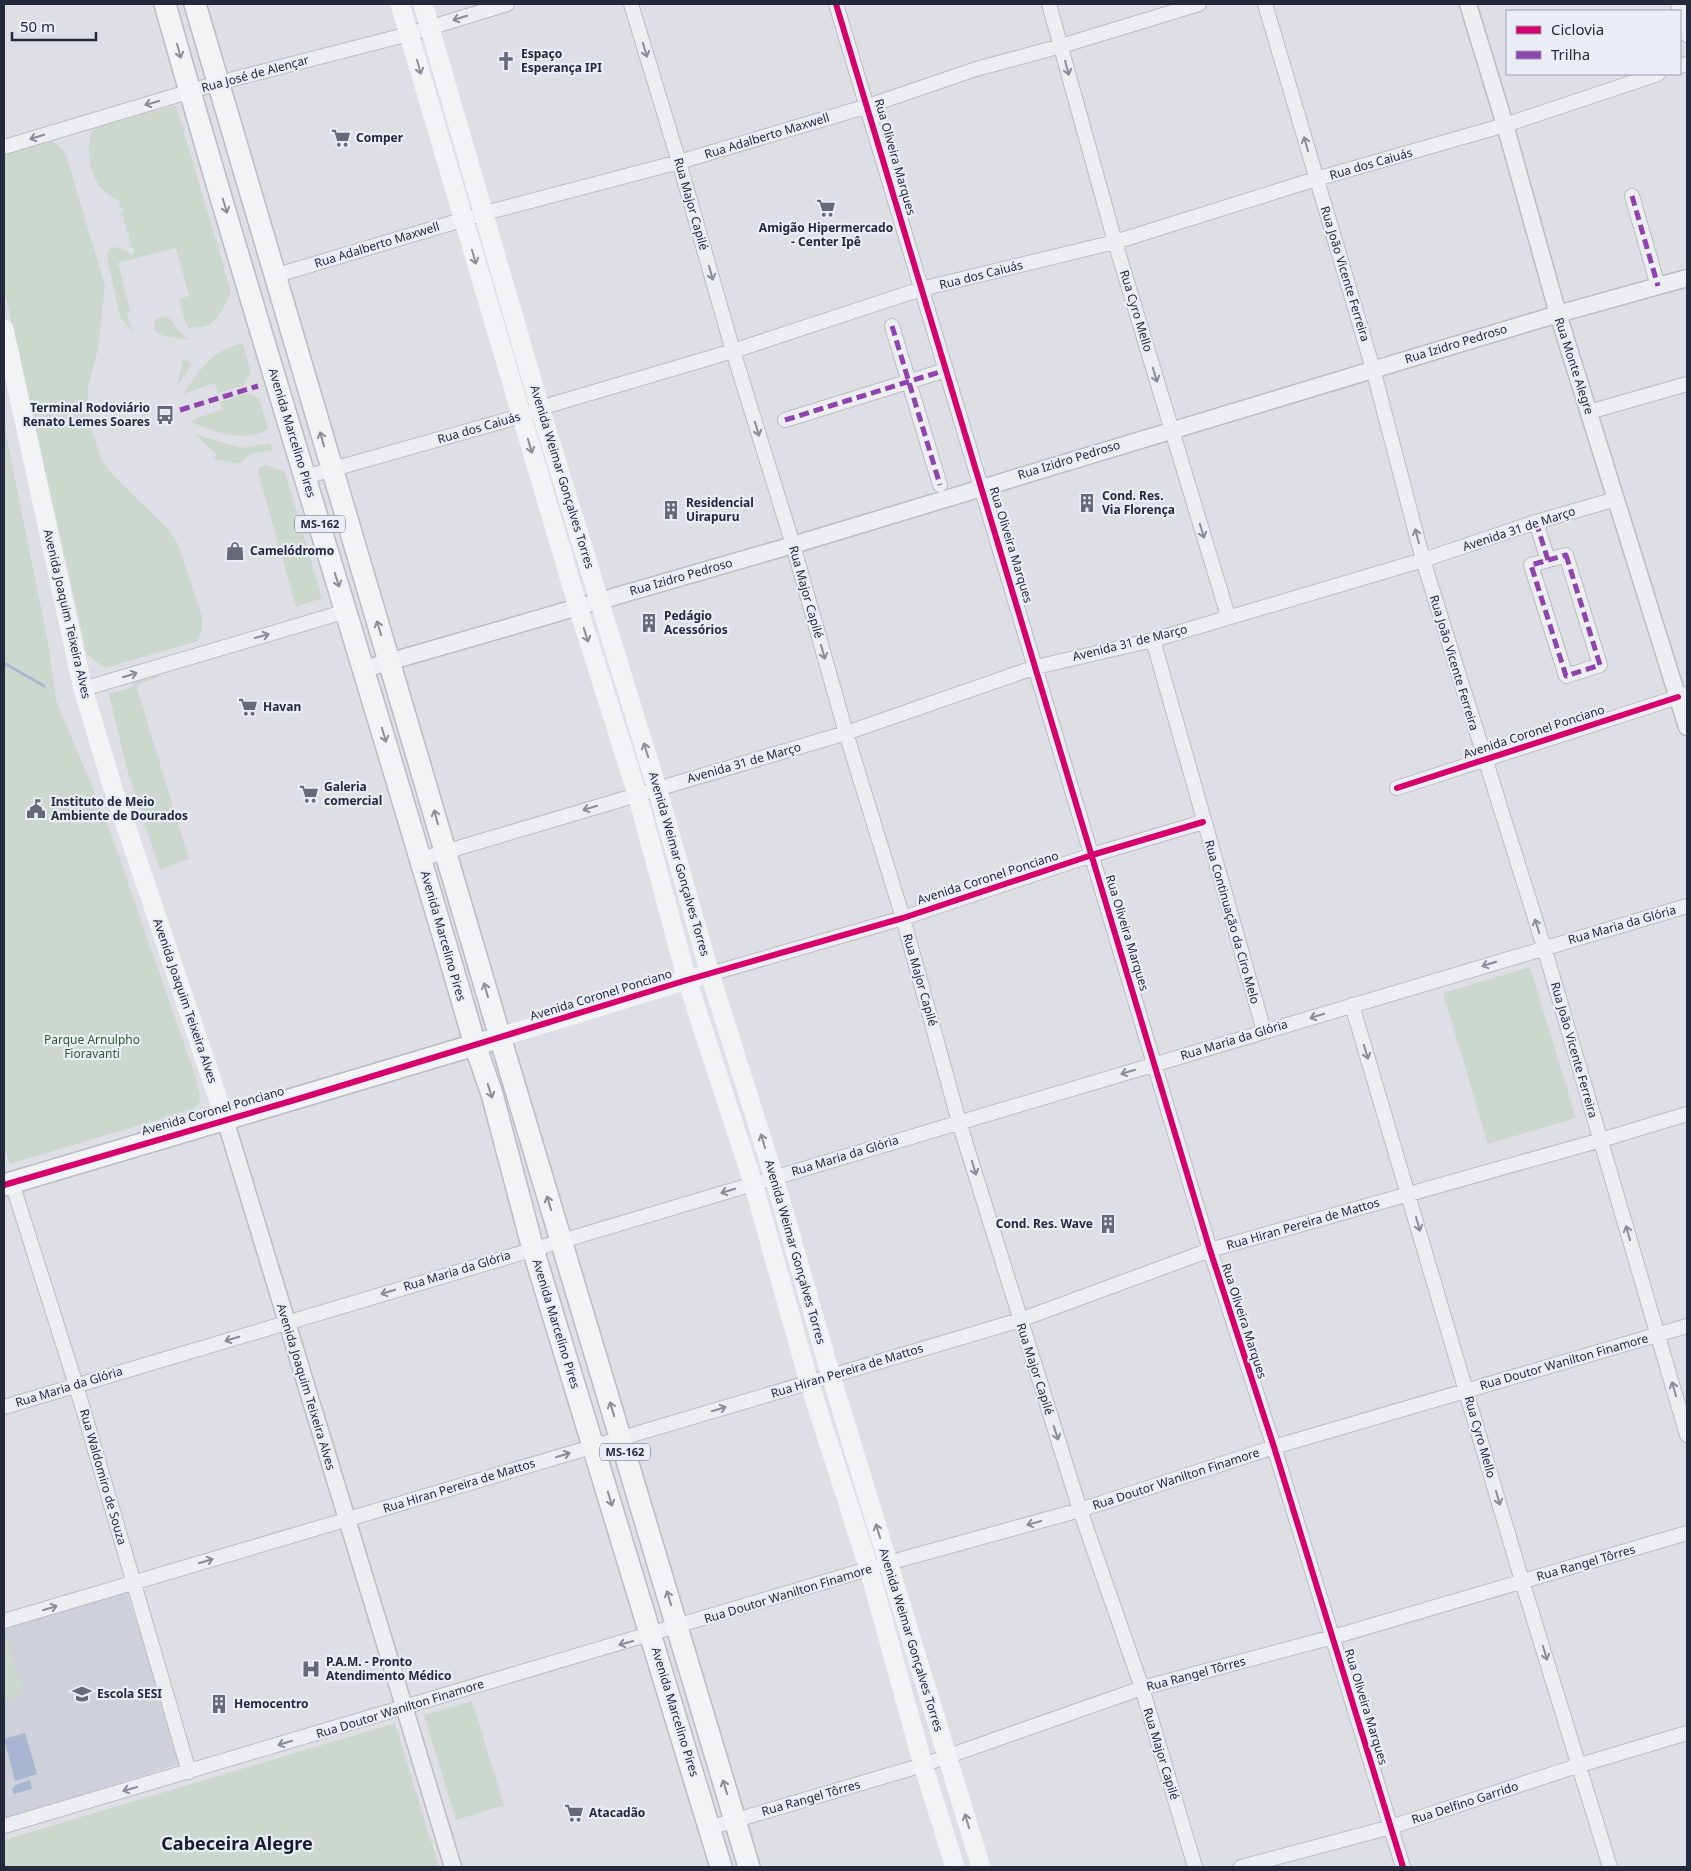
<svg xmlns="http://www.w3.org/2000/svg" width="1691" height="1871" font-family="'Noto Sans',sans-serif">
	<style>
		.built { fill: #ced0da }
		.green { fill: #ccd8cd }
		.water { fill: #a9b6d2 }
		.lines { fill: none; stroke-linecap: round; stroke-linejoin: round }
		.stream { stroke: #a9b6d2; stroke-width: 3 }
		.minor-casing { stroke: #bbbcc2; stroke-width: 16 }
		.tertiary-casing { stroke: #bbbcc2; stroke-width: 19 }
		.primary-casing { stroke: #babcc2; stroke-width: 24 }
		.minor { stroke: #edeef1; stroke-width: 14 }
		.tertiary { stroke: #edeef1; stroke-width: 16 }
		.secondary { stroke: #f2f3f5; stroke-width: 19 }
		.primary { stroke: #f2f3f5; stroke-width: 21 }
		.quiet { stroke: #8e44ad; stroke-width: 5; stroke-dasharray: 10 5; stroke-linecap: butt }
		.cycleway-casing { stroke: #eaedf5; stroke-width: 9 }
		.cycleway { stroke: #d6006c; stroke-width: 6 }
		.oneway { stroke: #888c98 }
		.oneway2 { stroke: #8b8e9a }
		.labels { text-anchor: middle; stroke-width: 4.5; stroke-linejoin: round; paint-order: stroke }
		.shield { fill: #eaedf5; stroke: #5f6475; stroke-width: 1 }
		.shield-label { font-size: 11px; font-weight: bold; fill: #24293e }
		.poi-label { font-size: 12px; font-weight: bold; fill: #24293e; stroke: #eaedf5; text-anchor: start }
		.street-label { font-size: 12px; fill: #24293e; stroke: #eaedf5 }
		.park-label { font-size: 12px; fill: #315b30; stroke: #eaedf5 }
		.district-label { font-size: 18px; font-weight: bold; fill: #161b2e; stroke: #eaedf5 }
	</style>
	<rect width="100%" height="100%" fill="#dedfe4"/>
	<path class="built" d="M126 1590 183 1763 4 1819V1626Z"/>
	<path class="green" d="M176 105 231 291C225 306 214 333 193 326L190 329 186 324 179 299 189 296 176 248 118 263 130 311 127 313 133 333 120 317 107 257 108 250C116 243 125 251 133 255L134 249 129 246 131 241 128 238 130 234 125 230 127 225 123 222 124 217 120 214 123 209 119 206 120 202C115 198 108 195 104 191 89 177 84 145 94 128Z
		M52 141 65 151 105 286 98 349 88 387V405L92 431 101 459 115 477 168 529 178 544 202 617V630L198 641 105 668 87 655 4 289V155Z
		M166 316C174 321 177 332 189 340L164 336 156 332 154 326 155 319Z
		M243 343 251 373 244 385 218 393 215 383 183 394C201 369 211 350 243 343Z
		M183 358 191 363V366L177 386Z
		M248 393 259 399 268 429C249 444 209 431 190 421L222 409 220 402Z
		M4 425 48 642 56 700 108 825 196 1078 200 1096 199 1104 193 1109 10 1164 4 1148Z
		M195 434 241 448 271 443 272 450 251 454 239 464 213 459 217 455Z
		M266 465 285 472 322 598 296 607 258 472 260 467Z
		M159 675V677L136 685 189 859 160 870 126 766 109 694 132 687V683Z
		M1530 967 1576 1118 1488 1144 1443 993Z
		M4 1636H6L24 1694 4 1701Z
		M472 1701 504 1805 456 1820 424 1715Z
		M395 1723 439 1867H4V1840Z"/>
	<path class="water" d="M25 1733 37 1774 15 1781 4 1739Z
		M30 1780 32 1789 14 1794 12 1790 15 1785Z"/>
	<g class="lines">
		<path class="stream" d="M4 663 44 686"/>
		<g class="minor-casing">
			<path id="minor" d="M631 4 679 162 733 351 793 545 846 733 903 918 959 1122 1080 1510 1142 1688 1195 1867
				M836 4 1210 1250 1274 1447 1403 1867
				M1049 4 1115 242 1228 616
				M1265 4 1373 369 1423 560 1544 947 1687 1435
				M1678 4 1687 35
				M1680 66 1687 64
				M4 147 218 83 409 34 507 4
				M1632 196 1658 286
				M274 276 485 213 679 162 868 106 976 69 1061 46 1199 4
				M892 326 940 485
				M1589 412 1687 384
				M785 420 946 370
				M305 477 521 416 540 408 733 351 921 289 1115 242 1316 179 1505 125 1658 74
				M1536 522 1548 560
				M1566 555 1600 665 1566 676 1531 565Z
				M1153 640 1264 1031
				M83 689 347 611
				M1397 788 1687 694
				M421 859 846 733 1036 667 1153 640 1423 560 1536 522 1616 499
				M710 974 903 918 1092 855 1203 822
				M1352 1005 1522 1581 1610 1867
				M12 1183 76 1385 189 1772
				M4 1407 1687 906
				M4 1621 1020 1320 1210 1250 1601 1140 1687 1114
				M4 1826 888 1563 1080 1510 1274 1447 1687 1326
				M709 1828 923 1765 1142 1688 1333 1637 1687 1533
				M1241 1867 1391 1827 1580 1765 1687 1733"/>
		</g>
		<g class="tertiary-casing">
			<path id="tertiary" d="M1468 4 1505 125 1558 314 1687 727
				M364 669 793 545 1558 314 1687 278
				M225 1119 453 1867"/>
		</g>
		<g class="primary-casing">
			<path id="primary" d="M165 4C263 352 375 697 475 1045L492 1094 533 1249 721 1867
				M195 4 500 1037 749 1867
				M4 1185 488 1041"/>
		</g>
		<use href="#minor" class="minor"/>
		<use href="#tertiary" class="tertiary"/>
		<path class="secondary" d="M400 4 578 607 637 794 687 980 753 1183 809 1382 869 1569 923 1765 955 1867
			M423 4 540 408 657 788 710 974 774 1177 831 1376 981 1867
			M4 329 83 689 112 785 225 1119
			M500 1037 697 977"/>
		<use href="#primary" class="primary"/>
		<path class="quiet" d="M1632 196 1658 286
			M892 326 940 485
			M180 410 258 386
			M785 420 946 370
			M1536 522 1548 560
			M1566 555 1600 665 1566 676 1531 565Z"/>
		<g class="cycleway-casing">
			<path id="cycleway" d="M836 4 1210 1250 1274 1447 1403 1867
				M1397 788 1678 697
				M4 1185 298 1099 687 980 903 918 1092 855 1203 822"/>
		</g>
		<use href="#cycleway" class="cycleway"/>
	</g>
	<defs><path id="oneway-shaft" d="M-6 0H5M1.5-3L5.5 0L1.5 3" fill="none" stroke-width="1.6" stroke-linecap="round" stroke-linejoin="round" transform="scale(1.25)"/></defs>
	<g class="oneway">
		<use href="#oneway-shaft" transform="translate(460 18) rotate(163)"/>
		<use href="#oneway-shaft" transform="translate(645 50) rotate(73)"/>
		<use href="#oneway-shaft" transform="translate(1067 68) rotate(75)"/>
		<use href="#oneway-shaft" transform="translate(152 103) rotate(164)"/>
		<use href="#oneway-shaft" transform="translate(37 137) rotate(163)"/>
		<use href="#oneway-shaft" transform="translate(1306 144) rotate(-106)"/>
		<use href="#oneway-shaft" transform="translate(711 273) rotate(74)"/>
		<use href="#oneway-shaft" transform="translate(1155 375) rotate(73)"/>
		<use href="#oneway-shaft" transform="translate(757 429) rotate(73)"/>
		<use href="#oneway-shaft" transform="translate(1202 531) rotate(73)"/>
		<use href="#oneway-shaft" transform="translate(1417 536) rotate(-105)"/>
		<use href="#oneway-shaft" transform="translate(262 636) rotate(-16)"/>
		<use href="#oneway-shaft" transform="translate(823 652) rotate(74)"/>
		<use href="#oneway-shaft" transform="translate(130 675) rotate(-17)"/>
		<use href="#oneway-shaft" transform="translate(590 808) rotate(163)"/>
		<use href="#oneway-shaft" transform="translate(1537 926) rotate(-108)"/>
		<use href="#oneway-shaft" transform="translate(1489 964) rotate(163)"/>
		<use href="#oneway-shaft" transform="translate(1317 1016) rotate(163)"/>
		<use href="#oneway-shaft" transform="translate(1366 1052) rotate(73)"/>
		<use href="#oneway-shaft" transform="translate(1128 1072) rotate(163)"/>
		<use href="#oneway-shaft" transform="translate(974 1168) rotate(73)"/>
		<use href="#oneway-shaft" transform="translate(728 1191) rotate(163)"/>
		<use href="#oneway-shaft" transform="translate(1418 1224) rotate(74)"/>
		<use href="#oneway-shaft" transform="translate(1628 1233) rotate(-106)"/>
		<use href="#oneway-shaft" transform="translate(388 1292) rotate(163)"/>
		<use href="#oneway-shaft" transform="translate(232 1339) rotate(163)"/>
		<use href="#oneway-shaft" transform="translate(1674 1389) rotate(-106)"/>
		<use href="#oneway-shaft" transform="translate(719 1409) rotate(-17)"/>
		<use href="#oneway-shaft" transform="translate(1056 1433) rotate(72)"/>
		<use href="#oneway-shaft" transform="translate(563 1455) rotate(-17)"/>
		<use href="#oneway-shaft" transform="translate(1498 1498) rotate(74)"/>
		<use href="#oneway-shaft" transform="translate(1034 1523) rotate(165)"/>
		<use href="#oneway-shaft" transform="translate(206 1561) rotate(-17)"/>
		<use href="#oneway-shaft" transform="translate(50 1608) rotate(-17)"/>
		<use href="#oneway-shaft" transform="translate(626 1643) rotate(164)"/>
		<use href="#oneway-shaft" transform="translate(1545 1653) rotate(73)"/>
		<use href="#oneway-shaft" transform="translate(285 1743) rotate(163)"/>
		<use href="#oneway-shaft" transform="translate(130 1789) rotate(164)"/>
	</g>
	<g class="oneway2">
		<use href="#oneway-shaft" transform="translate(179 51) rotate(74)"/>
		<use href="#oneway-shaft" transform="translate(419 67) rotate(74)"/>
		<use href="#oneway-shaft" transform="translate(225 206) rotate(73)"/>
		<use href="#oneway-shaft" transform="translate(474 257) rotate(74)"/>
		<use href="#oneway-shaft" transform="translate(322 439) rotate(-106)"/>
		<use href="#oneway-shaft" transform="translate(530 446) rotate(73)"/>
		<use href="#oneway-shaft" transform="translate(337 580) rotate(72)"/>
		<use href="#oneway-shaft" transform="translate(379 628) rotate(-107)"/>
		<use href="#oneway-shaft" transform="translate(586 635) rotate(72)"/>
		<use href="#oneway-shaft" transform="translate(384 735) rotate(73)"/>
		<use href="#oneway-shaft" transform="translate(646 750) rotate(-107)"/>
		<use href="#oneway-shaft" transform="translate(436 817) rotate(-105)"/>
		<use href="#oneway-shaft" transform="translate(486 990) rotate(-106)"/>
		<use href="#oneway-shaft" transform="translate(490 1091) rotate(72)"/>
		<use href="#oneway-shaft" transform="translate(763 1141) rotate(-107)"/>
		<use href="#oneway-shaft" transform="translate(549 1203) rotate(-107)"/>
		<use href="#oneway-shaft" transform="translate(612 1409) rotate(-107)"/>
		<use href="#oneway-shaft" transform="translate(610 1499) rotate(73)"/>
		<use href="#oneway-shaft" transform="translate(878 1531) rotate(-107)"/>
		<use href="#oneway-shaft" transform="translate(669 1598) rotate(-107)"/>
		<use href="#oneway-shaft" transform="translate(725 1787) rotate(-107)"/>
		<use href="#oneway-shaft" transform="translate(967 1821) rotate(-107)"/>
	</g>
	<defs>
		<g id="church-bare" transform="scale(1.5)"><path d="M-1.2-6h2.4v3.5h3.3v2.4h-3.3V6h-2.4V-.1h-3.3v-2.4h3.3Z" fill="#656978" stroke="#eaedf5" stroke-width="2.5" paint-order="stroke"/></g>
		<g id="supermarket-bare" transform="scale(1.5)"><path d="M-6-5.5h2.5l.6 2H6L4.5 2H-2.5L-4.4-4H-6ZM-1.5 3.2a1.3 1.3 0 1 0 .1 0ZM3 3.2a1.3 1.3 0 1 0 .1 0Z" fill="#656978" stroke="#eaedf5" stroke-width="2.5" paint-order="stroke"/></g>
		<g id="bus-bare" transform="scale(1.5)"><path d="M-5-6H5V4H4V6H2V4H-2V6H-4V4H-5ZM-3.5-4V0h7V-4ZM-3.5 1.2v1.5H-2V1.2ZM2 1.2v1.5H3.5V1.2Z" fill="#656978" stroke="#eaedf5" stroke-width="2.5" paint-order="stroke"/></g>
		<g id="building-bare" transform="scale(1.5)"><path d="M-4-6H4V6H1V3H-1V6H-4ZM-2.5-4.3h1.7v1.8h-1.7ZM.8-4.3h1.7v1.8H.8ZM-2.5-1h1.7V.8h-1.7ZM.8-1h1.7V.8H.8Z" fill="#656978" stroke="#eaedf5" stroke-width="2.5" paint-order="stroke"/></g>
		<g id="shop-bare" transform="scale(1.5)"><path d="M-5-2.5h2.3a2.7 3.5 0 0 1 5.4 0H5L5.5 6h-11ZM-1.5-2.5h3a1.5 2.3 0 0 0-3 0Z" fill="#656978" stroke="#eaedf5" stroke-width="2.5" paint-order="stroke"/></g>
		<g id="civic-bare" transform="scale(1.5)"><path d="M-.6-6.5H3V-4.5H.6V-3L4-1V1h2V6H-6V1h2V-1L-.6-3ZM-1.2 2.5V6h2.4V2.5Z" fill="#656978" stroke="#eaedf5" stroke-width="2.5" paint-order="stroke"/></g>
		<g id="hospital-bare" transform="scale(1.5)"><path d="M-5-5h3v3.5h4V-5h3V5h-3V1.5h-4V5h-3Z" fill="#656978" stroke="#eaedf5" stroke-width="2.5" paint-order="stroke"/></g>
		<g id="school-bare" transform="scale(1.5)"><path d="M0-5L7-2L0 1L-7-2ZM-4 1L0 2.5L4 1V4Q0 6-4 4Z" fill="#656978" stroke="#eaedf5" stroke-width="2.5" paint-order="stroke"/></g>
	</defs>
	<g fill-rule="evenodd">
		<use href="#church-bare" x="506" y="61"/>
		<use href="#supermarket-bare" x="341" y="138"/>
		<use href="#supermarket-bare" x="826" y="208"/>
		<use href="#bus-bare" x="165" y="415"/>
		<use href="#building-bare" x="1087" y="503"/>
		<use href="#building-bare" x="671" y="510"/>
		<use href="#shop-bare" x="235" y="551"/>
		<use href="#building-bare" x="649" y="623"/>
		<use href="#supermarket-bare" x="248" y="707"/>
		<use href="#supermarket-bare" x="309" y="794"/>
		<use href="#civic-bare" x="36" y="809"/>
		<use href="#building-bare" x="1108" y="1224"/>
		<use href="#hospital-bare" x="311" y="1669"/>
		<use href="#school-bare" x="82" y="1694"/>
		<use href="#building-bare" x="219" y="1704"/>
		<use href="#supermarket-bare" x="574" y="1813"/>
	</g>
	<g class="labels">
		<g class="shield">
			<rect x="295" y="515.5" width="50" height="17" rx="4"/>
			<rect x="600" y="1443.5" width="50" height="17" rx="4"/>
		</g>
		<g class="shield-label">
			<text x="320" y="528">MS-162</text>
			<text x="625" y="1456">MS-162</text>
		</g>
		<g class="poi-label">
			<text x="521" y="58">Espaço<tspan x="521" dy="14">Esperança IPI</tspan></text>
			<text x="356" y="142">Comper</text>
			<text x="826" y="232" text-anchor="middle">Amigão Hipermercado<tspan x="826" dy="14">- Center Ipê</tspan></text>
			<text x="150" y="412" text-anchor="end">Terminal Rodoviário<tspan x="150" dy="14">Renato Lemes Soares</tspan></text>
			<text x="1102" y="500">Cond. Res.<tspan x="1102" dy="14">Via Florença</tspan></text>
			<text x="686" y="507">Residencial<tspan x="686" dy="14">Uirapuru</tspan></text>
			<text x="250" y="555">Camelódromo</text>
			<text x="664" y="620">Pedágio<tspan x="664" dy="14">Acessórios</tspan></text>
			<text x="263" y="711">Havan</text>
			<text x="324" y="791">Galeria<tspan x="324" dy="14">comercial</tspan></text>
			<text x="51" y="806">Instituto de Meio<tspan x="51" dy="14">Ambiente de Dourados</tspan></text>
			<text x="1093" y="1228" text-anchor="end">Cond. Res. Wave</text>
			<text x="326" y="1666">P.A.M. - Pronto<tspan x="326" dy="14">Atendimento Médico</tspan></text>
			<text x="97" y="1698">Escola SESI</text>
			<text x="234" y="1708">Hemocentro</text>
			<text x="589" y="1817">Atacadão</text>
		</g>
		<g class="street-label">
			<text transform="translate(255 74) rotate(-15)" y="4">Rua José de Alençar</text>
			<text transform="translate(767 136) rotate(-17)" y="4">Rua Adalberto Maxwell</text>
			<text transform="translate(895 157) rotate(74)" y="4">Rua Oliveira Marques</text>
			<text transform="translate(1371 164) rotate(-16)" y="4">Rua dos Caiuás</text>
			<text transform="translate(691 204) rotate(74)" y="4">Rua Major Capilé</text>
			<text transform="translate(377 245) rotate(-17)" y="4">Rua Adalberto Maxwell</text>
			<text transform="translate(1345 274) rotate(73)" y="4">Rua João Vicente Ferreira</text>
			<text transform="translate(981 275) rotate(-14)" y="4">Rua dos Caiuás</text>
			<text transform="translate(1136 311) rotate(73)" y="4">Rua Cyro Mello</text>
			<text transform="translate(1456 344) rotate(-17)" y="4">Rua Izidro Pedroso</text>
			<text transform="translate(1574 366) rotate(72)" y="4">Rua Monte Alegre</text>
			<text transform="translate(479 428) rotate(-16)" y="4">Rua dos Caiuás</text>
			<text transform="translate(292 433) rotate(73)" y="4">Avenida Marcelino Pires</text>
			<text transform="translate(1069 460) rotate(-17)" y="4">Rua Izidro Pedroso</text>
			<text transform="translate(562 477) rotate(73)" y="4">Avenida Weimar Gonçalves Torres</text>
			<text transform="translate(1519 529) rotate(-18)" y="4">Avenida 31 de Março</text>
			<text transform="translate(1011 545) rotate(73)" y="4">Rua Oliveira Marques</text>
			<text transform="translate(681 577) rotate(-16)" y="4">Rua Izidro Pedroso</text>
			<text transform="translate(806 592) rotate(74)" y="4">Rua Major Capilé</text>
			<text transform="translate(67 614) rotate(77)" y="4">Avenida Joaquim Teixeira Alves</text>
			<text transform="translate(1130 643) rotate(-14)" y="4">Avenida 31 de Março</text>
			<text transform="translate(1454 663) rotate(73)" y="4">Rua João Vicente Ferreira</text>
			<text transform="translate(1534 732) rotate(-18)" y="4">Avenida Coronel Ponciano</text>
			<text transform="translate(744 763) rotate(-16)" y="4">Avenida 31 de Março</text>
			<text transform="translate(679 864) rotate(74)" y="4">Avenida Weimar Gonçalves Torres</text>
			<text transform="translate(988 878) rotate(-18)" y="4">Avenida Coronel Ponciano</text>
			<text transform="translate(1232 922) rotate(74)" y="4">Rua Continuação da Ciro Melo</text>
			<text transform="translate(1622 925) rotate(-16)" y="4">Rua Maria da Glória</text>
			<text transform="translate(1127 933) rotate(73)" y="4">Rua Oliveira Marques</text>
			<text transform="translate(443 936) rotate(74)" y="4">Avenida Marcelino Pires</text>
			<text transform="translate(920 980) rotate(74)" y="4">Rua Major Capilé</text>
			<text transform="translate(601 995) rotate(-17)" y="4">Avenida Coronel Ponciano</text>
			<text transform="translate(185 1001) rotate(71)" y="4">Avenida Joaquim Teixeira Alves</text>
			<text transform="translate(1234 1040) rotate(-17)" y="4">Rua Maria da Glória</text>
			<text transform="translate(1574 1050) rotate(74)" y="4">Rua João Vicente Ferreira</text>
			<text transform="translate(213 1111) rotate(-16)" y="4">Avenida Coronel Ponciano</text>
			<text transform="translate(845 1156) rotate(-17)" y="4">Rua Maria da Glória</text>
			<text transform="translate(1303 1224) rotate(-16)" y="4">Rua Hiran Pereira de Mattos</text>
			<text transform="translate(795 1252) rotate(74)" y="4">Avenida Weimar Gonçalves Torres</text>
			<text transform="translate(457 1271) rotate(-17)" y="4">Rua Maria da Glória</text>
			<text transform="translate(1244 1321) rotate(72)" y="4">Rua Oliveira Marques</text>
			<text transform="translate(556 1324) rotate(73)" y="4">Avenida Marcelino Pires</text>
			<text transform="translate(1564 1362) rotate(-16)" y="4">Rua Doutor Wanilton Finamore</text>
			<text transform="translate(1035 1369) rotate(72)" y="4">Rua Major Capilé</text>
			<text transform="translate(847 1371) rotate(-17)" y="4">Rua Hiran Pereira de Mattos</text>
			<text transform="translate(69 1387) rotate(-17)" y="4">Rua Maria da Glória</text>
			<text transform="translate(306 1387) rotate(73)" y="4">Avenida Joaquim Teixeira Alves</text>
			<text transform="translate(1480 1437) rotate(74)" y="4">Rua Cyro Mello</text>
			<text transform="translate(103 1477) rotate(74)" y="4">Rua Waldomiro de Souza</text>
			<text transform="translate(1176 1479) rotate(-18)" y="4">Rua Doutor Wanilton Finamore</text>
			<text transform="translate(459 1486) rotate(-17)" y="4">Rua Hiran Pereira de Mattos</text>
			<text transform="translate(1586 1563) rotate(-16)" y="4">Rua Rangel Tôrres</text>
			<text transform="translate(788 1594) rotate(-17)" y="4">Rua Doutor Wanilton Finamore</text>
			<text transform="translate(911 1640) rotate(73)" y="4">Avenida Weimar Gonçalves Torres</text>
			<text transform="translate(1196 1674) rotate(-15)" y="4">Rua Rangel Tôrres</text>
			<text transform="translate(1366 1707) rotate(73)" y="4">Rua Oliveira Marques</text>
			<text transform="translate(400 1709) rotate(-17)" y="4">Rua Doutor Wanilton Finamore</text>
			<text transform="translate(675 1712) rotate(73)" y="4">Avenida Marcelino Pires</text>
			<text transform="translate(1161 1754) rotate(73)" y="4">Rua Major Capilé</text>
			<text transform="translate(811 1798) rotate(-16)" y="4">Rua Rangel Tôrres</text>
			<text transform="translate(1465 1803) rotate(-18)" y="4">Rua Delfino Garrido</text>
		</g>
		<g class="park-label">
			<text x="92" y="1044">Parque Arnulpho<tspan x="92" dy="14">Fioravanti</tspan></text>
		</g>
		<g class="district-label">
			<text x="237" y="1850">Cabeceira Alegre</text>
		</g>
	</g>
	<rect width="1691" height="1871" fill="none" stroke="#24293e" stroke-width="10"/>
	<rect x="1506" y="10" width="175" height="65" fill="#eaedf5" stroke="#9b9fac"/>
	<rect x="1516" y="26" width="25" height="8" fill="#d6006c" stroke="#9b9fac"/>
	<text x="1551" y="35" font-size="15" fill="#24293e">Ciclovia</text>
	<rect x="1516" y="51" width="25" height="8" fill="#8e44ad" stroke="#9b9fac"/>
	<text x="1551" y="60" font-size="15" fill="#24293e">Trilha</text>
	<path d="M12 32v8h84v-8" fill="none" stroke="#24293e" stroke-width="2.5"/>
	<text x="20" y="32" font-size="15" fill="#24293e" stroke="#eaedf5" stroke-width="4" paint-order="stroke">50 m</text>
</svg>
